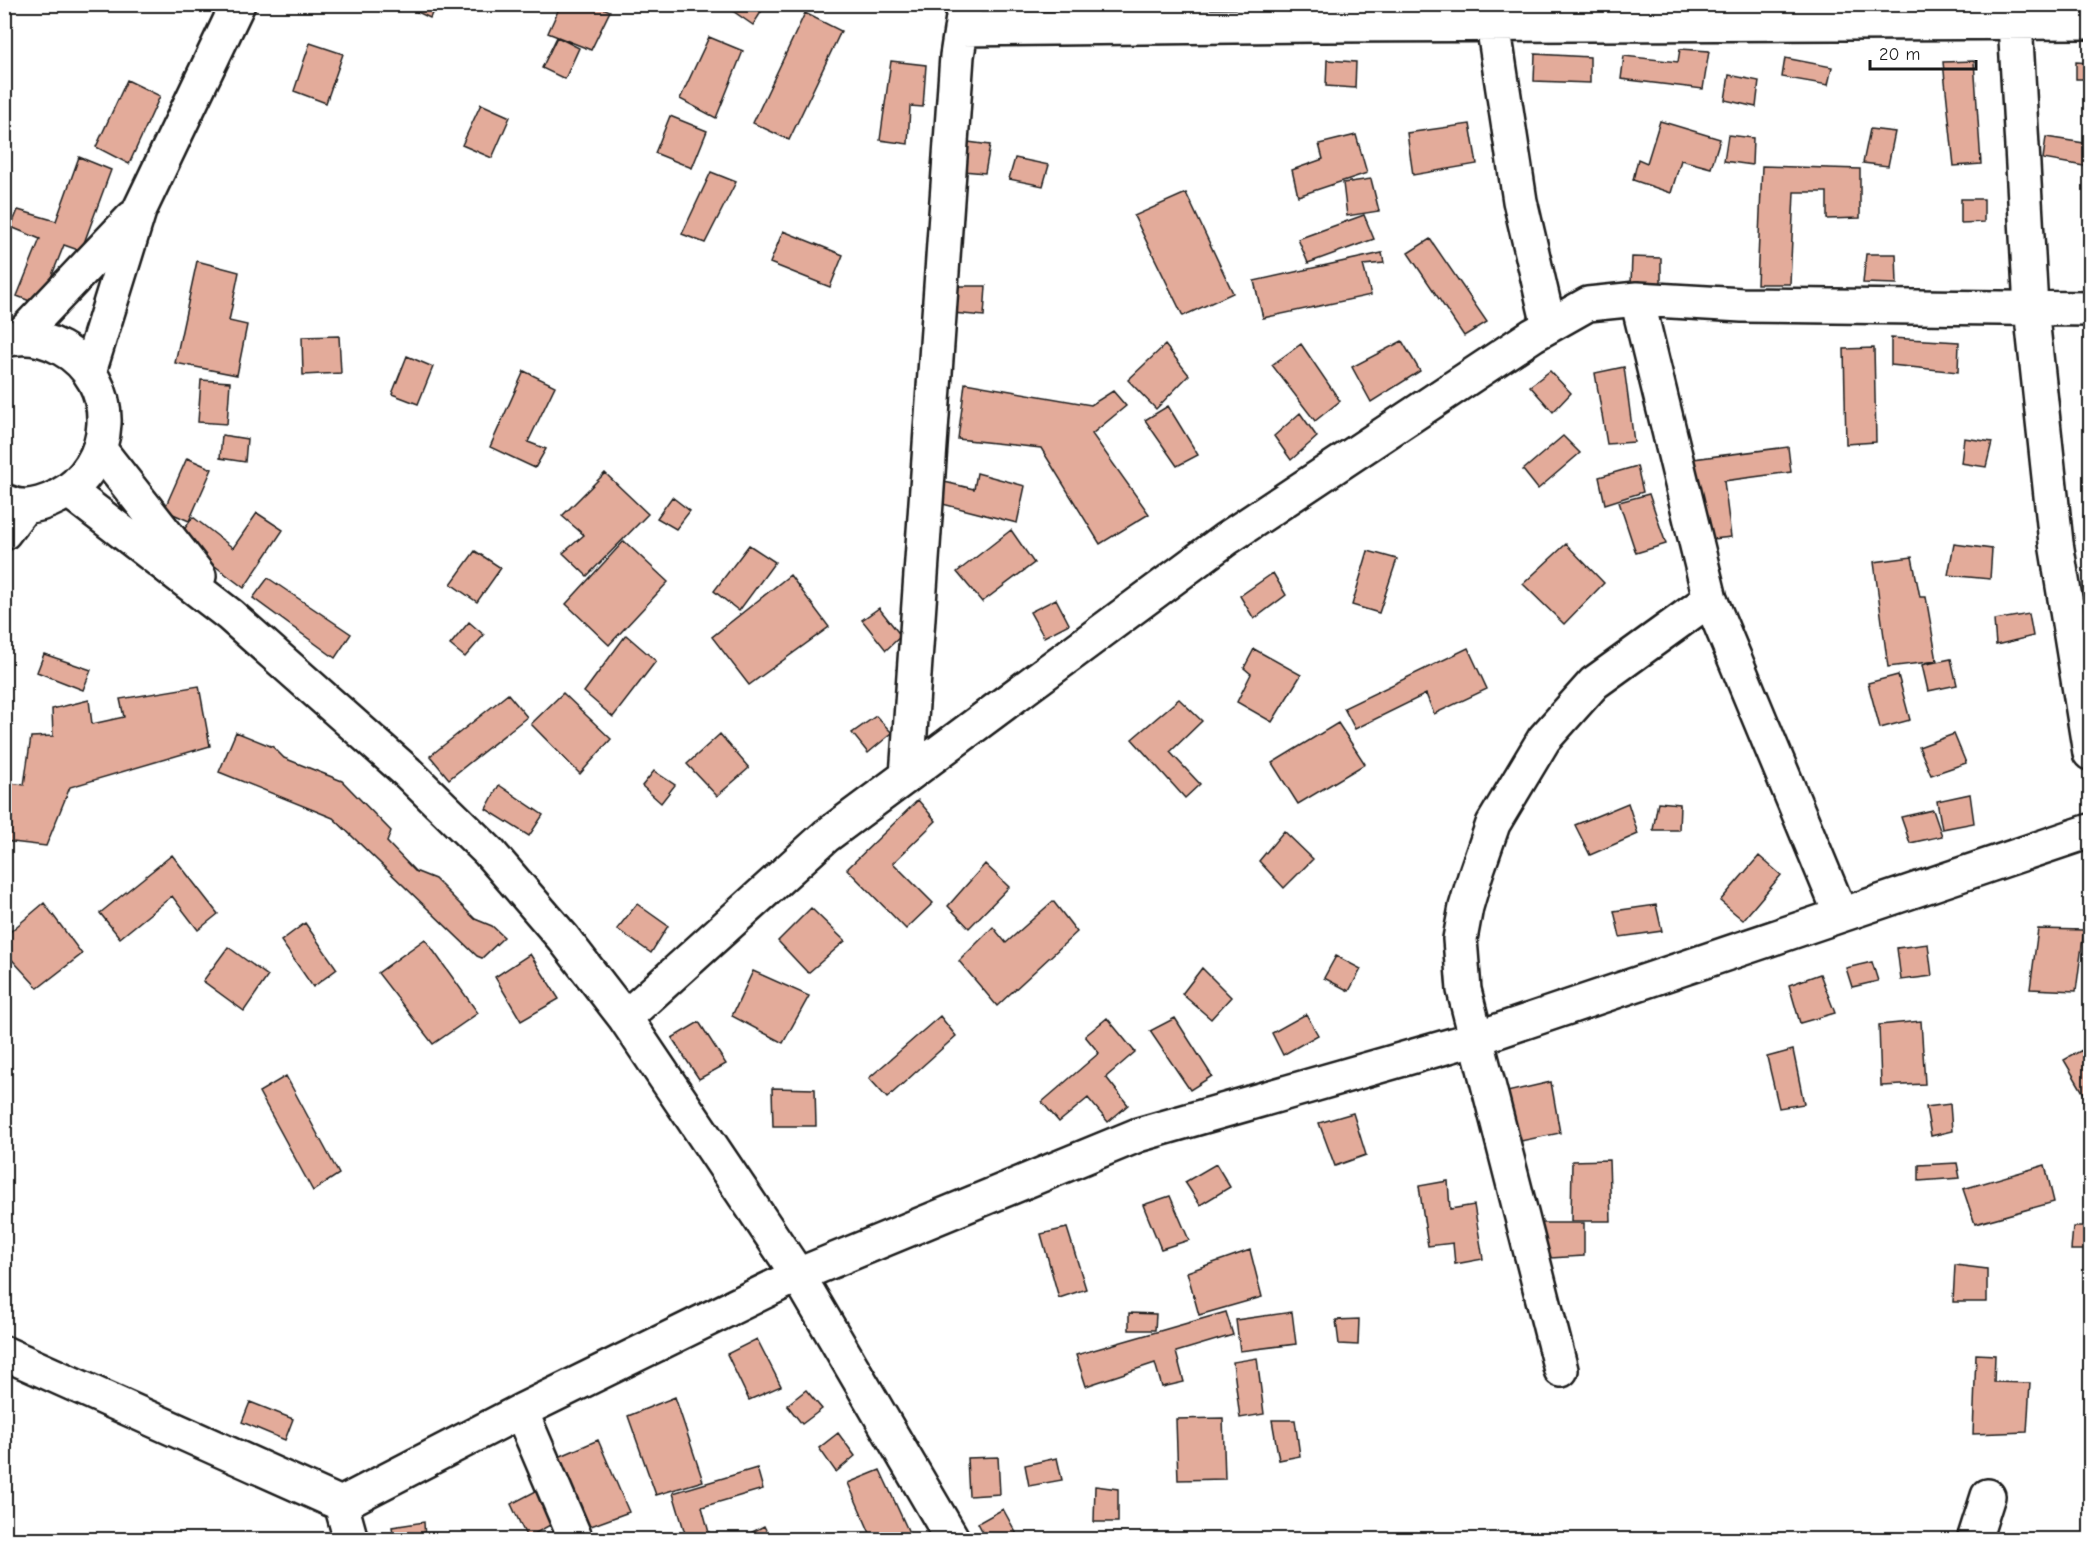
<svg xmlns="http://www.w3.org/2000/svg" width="2095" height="1544" font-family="'Comic Neue',sans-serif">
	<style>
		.building { fill: #e3ab9a; stroke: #1c1c1c; stroke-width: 1.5 }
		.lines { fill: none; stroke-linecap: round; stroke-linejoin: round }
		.minor-casing { stroke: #1c1c1c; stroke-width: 38 }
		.highway-casing { stroke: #1c1c1c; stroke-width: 38 }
		.minor { stroke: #fff; stroke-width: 33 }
		.highway { stroke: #fff; stroke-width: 33 }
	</style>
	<rect width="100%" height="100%" fill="#fff"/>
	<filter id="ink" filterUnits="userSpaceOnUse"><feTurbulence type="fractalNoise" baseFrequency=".0167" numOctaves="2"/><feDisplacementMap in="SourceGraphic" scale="12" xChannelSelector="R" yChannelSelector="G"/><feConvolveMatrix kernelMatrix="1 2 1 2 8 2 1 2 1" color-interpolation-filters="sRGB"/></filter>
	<g filter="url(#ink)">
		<path class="building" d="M401 4H436L430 18Z
			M561 4H594L610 11 591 50 548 33Z
			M733 4H756L763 9 753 25 730 9Z
			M1008 4H1047L1046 23 1005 17Z
			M1095 4H1182L1095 10Z
			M805 13 841 31 789 140 753 123Z
			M557 37 579 48 565 79 542 68Z
			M709 37 743 51 716 118 680 99Z
			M310 43 343 54 326 103 294 91Z
			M1680 49 1709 51 1703 89 1621 79 1624 56 1678 62Z
			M1535 54 1590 57V83L1534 81Z
			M1785 58 1832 67 1828 85 1782 77Z
			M1327 60 1356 62 1355 88 1326 86Z
			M891 61 926 65 923 107 910 106 908 144 880 140Z
			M1974 61 1981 164 1954 166 1943 62Z
			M2076 62 2090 63V79H2076Z
			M1729 75 1759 81 1756 107 1725 100Z
			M127 80 160 96 129 164 96 147Z
			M481 104 510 117 492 158 462 145Z
			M670 116 707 131 692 168 655 153Z
			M1660 121 1720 139 1711 168 1681 160 1671 193 1633 180 1638 159 1647 163Z
			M1470 124 1477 164 1413 175 1407 133Z
			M1870 129 1895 132 1888 166 1863 163Z
			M1356 135 1367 173 1298 196 1292 170 1323 159 1319 144Z
			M1728 135 1753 138 1752 165 1724 161Z
			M2046 137 2090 144V167L2043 159Z
			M968 142 990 145 985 173 963 171Z
			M79 157 111 170 81 251 64 245 40 305 17 296 40 239 11 227 18 210 56 221Z
			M1015 158 1049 165 1043 186 1009 179Z
			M1762 166 1860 169V218L1827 219V192H1794L1790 284H1757Z
			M711 172 736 182 705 243 682 234Z
			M1371 179 1379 211 1347 216 1343 183Z
			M1186 193 1233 293 1183 316 1134 216Z
			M1961 199H1984V222L1961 223Z
			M1364 215 1374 239 1308 263 1298 239Z
			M783 231 843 255 830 287 770 263Z
			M1430 239 1487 322 1464 336 1408 253Z
			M1382 253 1384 263 1363 265 1371 295 1263 318 1254 281Z
			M1866 254H1896L1897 284 1863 283Z
			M1632 257 1661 258V285L1631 284Z
			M197 261 239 272 229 321 247 325 237 375 175 363Z
			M943 286H986L984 316 942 312Z
			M339 336 341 373 303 375 302 337Z
			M1891 338 1959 342 1958 372 1891 365Z
			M1402 341 1420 371 1371 402 1352 367Z
			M1301 344 1340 401 1315 421 1272 365Z
			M1165 345 1189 375 1156 409 1128 380Z
			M1874 348 1876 442 1846 444 1844 349Z
			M407 356 433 367 418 404 392 394Z
			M1624 367 1634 442 1607 444 1595 373Z
			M524 371 555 386 528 442 546 449 535 468 490 447Z
			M1550 371 1571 393 1553 412 1530 386Z
			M201 380 230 382 227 424 198 422Z
			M965 383 1091 405 1113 391 1126 406 1092 434 1149 514 1100 544 1041 448 958 439Z
			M1168 406 1198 455 1177 466 1145 420Z
			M1300 413 1317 437 1291 460 1274 436Z
			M222 435 247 439 245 462 220 458Z
			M1563 436 1580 453 1538 489 1523 470Z
			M1964 438 1992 442 1986 467 1961 463Z
			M1788 447 1791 472 1724 481 1731 537 1704 540 1693 459Z
			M187 458 212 469 189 521 164 510Z
			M1637 466 1643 492 1605 504 1599 477Z
			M605 473 648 514 587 576 563 553 584 535 562 516Z
			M977 473 1025 486 1017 523 927 500 932 479 974 489Z
			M1649 494 1666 544 1636 553 1619 502Z
			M672 497 690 511 676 529 657 518Z
			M257 513 283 530 244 588 178 538 193 517 233 548Z
			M1011 530 1034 563 982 602 957 572Z
			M624 541 668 582 609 645 566 604Z
			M1566 544 1604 583 1564 624 1523 584Z
			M1954 544 1992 549 1990 579 1948 575Z
			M749 545 775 562 739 611 714 591Z
			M475 551 501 568 477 602 451 584Z
			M1368 551 1397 559 1379 613 1352 605Z
			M1912 557 1920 597H1926L1937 661 1888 667 1874 562Z
			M1273 573 1286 595 1254 619 1240 596Z
			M790 575 829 627 749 685 712 637Z
			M268 578 351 634 335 658 253 598Z
			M1056 599 1069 624 1044 637 1030 612Z
			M879 608 901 636 886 650 862 620Z
			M2029 614 2033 636 1996 645 1994 620Z
			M469 622 484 635 465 657 450 645Z
			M2090 625V671L2083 626Z
			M626 635 656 661 613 717 584 692Z
			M1468 648 1487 689 1434 714 1426 694 1355 729 1344 708Z
			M1254 649 1301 675 1272 722 1237 702 1251 674 1244 668Z
			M44 654 91 670 83 690 37 672Z
			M1951 659 1957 685 1928 691 1922 665Z
			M1898 675 1910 720 1880 728 1868 683Z
			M199 686 210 746 70 787 46 846 4 841V782L24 785 31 737 53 736 52 709 89 700 92 724 124 717 120 699Z
			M563 693 611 739 580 774 531 724Z
			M508 694 527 717 449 779 430 756Z
			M1179 699 1202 721 1170 752 1200 784 1185 798 1132 739Z
			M876 716 892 733 868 753 852 733Z
			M1338 723 1365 764 1298 804 1272 763Z
			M236 732 273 747 284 758 342 781 391 831 387 842 415 871 435 879 475 919 492 926 504 937 482 958 477 956 333 818 219 772Z
			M720 734 749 768 717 796 687 764Z
			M1954 734 1966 763 1931 775 1919 747Z
			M654 771 675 785 661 803 642 786Z
			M499 785 543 815 529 836 486 809Z
			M1970 794 1974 823 1942 829 1937 801Z
			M918 800 936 821 893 863 933 903 906 929 847 869Z
			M1658 802 1680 804 1679 830H1653Z
			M1628 803 1638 834 1590 855 1575 825Z
			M1933 810 1942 836 1910 843 1901 817Z
			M1284 831 1313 859 1284 888 1259 861Z
			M172 855 218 914 198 930 172 896 120 938 100 913Z
			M1759 856 1781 875 1743 920 1720 901Z
			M985 864 1009 887 969 928 948 906Z
			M1053 901 1077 932 997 1006 959 961 993 927 1006 943Z
			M44 903 82 954 38 988 4 951V937Z
			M637 904 668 926 651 953 617 929Z
			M1656 905 1662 931 1620 937 1614 911Z
			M811 908 845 941 808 973 778 941Z
			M305 923 337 969 313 987 281 941Z
			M2038 929 2084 930 2076 991 2030 989Z
			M425 939 478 1013 433 1044 378 973Z
			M1928 944 1932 976 1901 980 1897 948Z
			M228 947 268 976 244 1011 203 981Z
			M530 954 559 999 521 1021 495 977Z
			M1336 956 1361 969 1349 991 1324 978Z
			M1872 962 1878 981 1852 987 1846 968Z
			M1202 968 1231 997 1211 1019 1182 994Z
			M753 971 809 996 783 1043 732 1016Z
			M1820 974 1835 1013 1800 1023 1789 985Z
			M1306 1014 1318 1035 1283 1055 1272 1033Z
			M940 1016 956 1036 887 1098 869 1078Z
			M1107 1018 1135 1052 1106 1077 1128 1105 1108 1122 1088 1098 1059 1122 1042 1102 1099 1053 1085 1036Z
			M1175 1018 1212 1076 1190 1090 1150 1031Z
			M1921 1021 1925 1084 1881 1086 1879 1025Z
			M699 1022 726 1064 699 1079 672 1038Z
			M1793 1050 1804 1104 1779 1108 1767 1057Z
			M2082 1050 2090 1065V1091L2084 1094 2064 1060Z
			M286 1076 339 1174 313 1191 259 1092Z
			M1551 1082 1560 1133 1516 1142 1507 1092Z
			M772 1088 815 1089 816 1126H773Z
			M1950 1104 1952 1131 1931 1136 1926 1107Z
			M1353 1113 1366 1155 1335 1166 1319 1123Z
			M1609 1160 1611 1221H1571L1572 1161Z
			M1957 1163 1960 1178 1919 1181V1165Z
			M1216 1164 1230 1187 1200 1205 1185 1182Z
			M2045 1165 2054 1202 1975 1224 1963 1189Z
			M1448 1181 1450 1209 1474 1205 1483 1259 1455 1264 1453 1243 1428 1246 1419 1186Z
			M1170 1196 1189 1240 1161 1249 1143 1205Z
			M1534 1223H1584V1256L1533 1259Z
			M2073 1227H2090V1250H2071Z
			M1067 1228 1086 1289 1059 1298 1041 1234Z
			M1250 1250 1262 1297 1199 1315 1187 1272Z
			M1955 1265 1987 1269V1302H1953Z
			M1226 1312 1233 1335 1176 1352 1184 1382 1162 1387 1155 1363 1086 1386 1076 1355Z
			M1292 1312 1296 1344 1240 1351 1236 1320Z
			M1129 1313 1156 1314 1155 1330H1129Z
			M1359 1319 1358 1345 1339 1344 1336 1320Z
			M757 1339 781 1386 749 1400 727 1354Z
			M1976 1354 1995 1355 1994 1382 2030 1383 2027 1432 1973 1434Z
			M1257 1358 1264 1414 1240 1418 1233 1362Z
			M806 1390 822 1409 802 1424 787 1405Z
			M675 1397 703 1481 656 1495 628 1416Z
			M250 1402 293 1419 285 1440 242 1422Z
			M1223 1418 1225 1479 1178 1480 1176 1419Z
			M1272 1420H1295L1300 1456 1279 1460Z
			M838 1433 855 1456 836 1472 819 1448Z
			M598 1440 629 1512 580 1530 554 1459Z
			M998 1457 1000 1494 969 1496 967 1458Z
			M1057 1458 1062 1480 1029 1486 1025 1465Z
			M757 1468 763 1489 702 1507 711 1540H687L673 1493Z
			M880 1470 912 1539 873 1540 848 1483Z
			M1095 1486 1118 1489V1522H1094Z
			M536 1491 552 1524 527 1538 511 1504Z
			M1003 1509 1020 1540H987L978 1523Z
			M424 1522 425 1540H394L392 1527Z
			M764 1526 771 1540H737Z"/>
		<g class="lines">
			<g class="minor-casing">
				<path id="minor" d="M1493 4V24L1520 201 1549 326
					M2014 4 2031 308 2056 543 2090 753
					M961 29 1318 25 2090 22
					M1637 299 1710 599 1841 915
					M100 450 199 576
					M69 491 230 615 407 772 489 852 564 939 625 1018 798 1275 953 1540
					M907 776 957 56 965 4
					M625 1018 826 836 1226 539 1533 335 1588 304 1637 299 1742 305 2090 309
					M4 1353 341 1504 521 1411 798 1275 1138 1135 1477 1038 2090 831
					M1561 1370 1464 990 1460 939 1466 907 1476 873 1493 824 1544 739 1594 683 1710 599
					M521 1411 576 1540
					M341 1504 351 1540
					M1974 1540 1988 1496"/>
			</g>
			<g class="highway-casing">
				<path id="highway" d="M20 336 132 218
					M4 340C25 335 43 338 61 348 122 381 116 467 57 497 48 502 33 507 22 506 16 506 10 503 4 501
					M89 372 139 211 238 4
					M4 533 24 507"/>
			</g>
			<use href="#minor" class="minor"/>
			<use href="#highway" class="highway"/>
		</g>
	</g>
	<rect width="2095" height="1544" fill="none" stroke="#fff" stroke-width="24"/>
	<rect x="12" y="12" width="2071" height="1520" fill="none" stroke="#1c1c1c" stroke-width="2" filter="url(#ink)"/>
	<path d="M1870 60v9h106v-9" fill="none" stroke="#1c1c1c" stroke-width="3"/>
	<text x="1879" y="60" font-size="18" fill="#1c1c1c" stroke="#ffffff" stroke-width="4.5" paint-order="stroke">20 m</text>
</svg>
